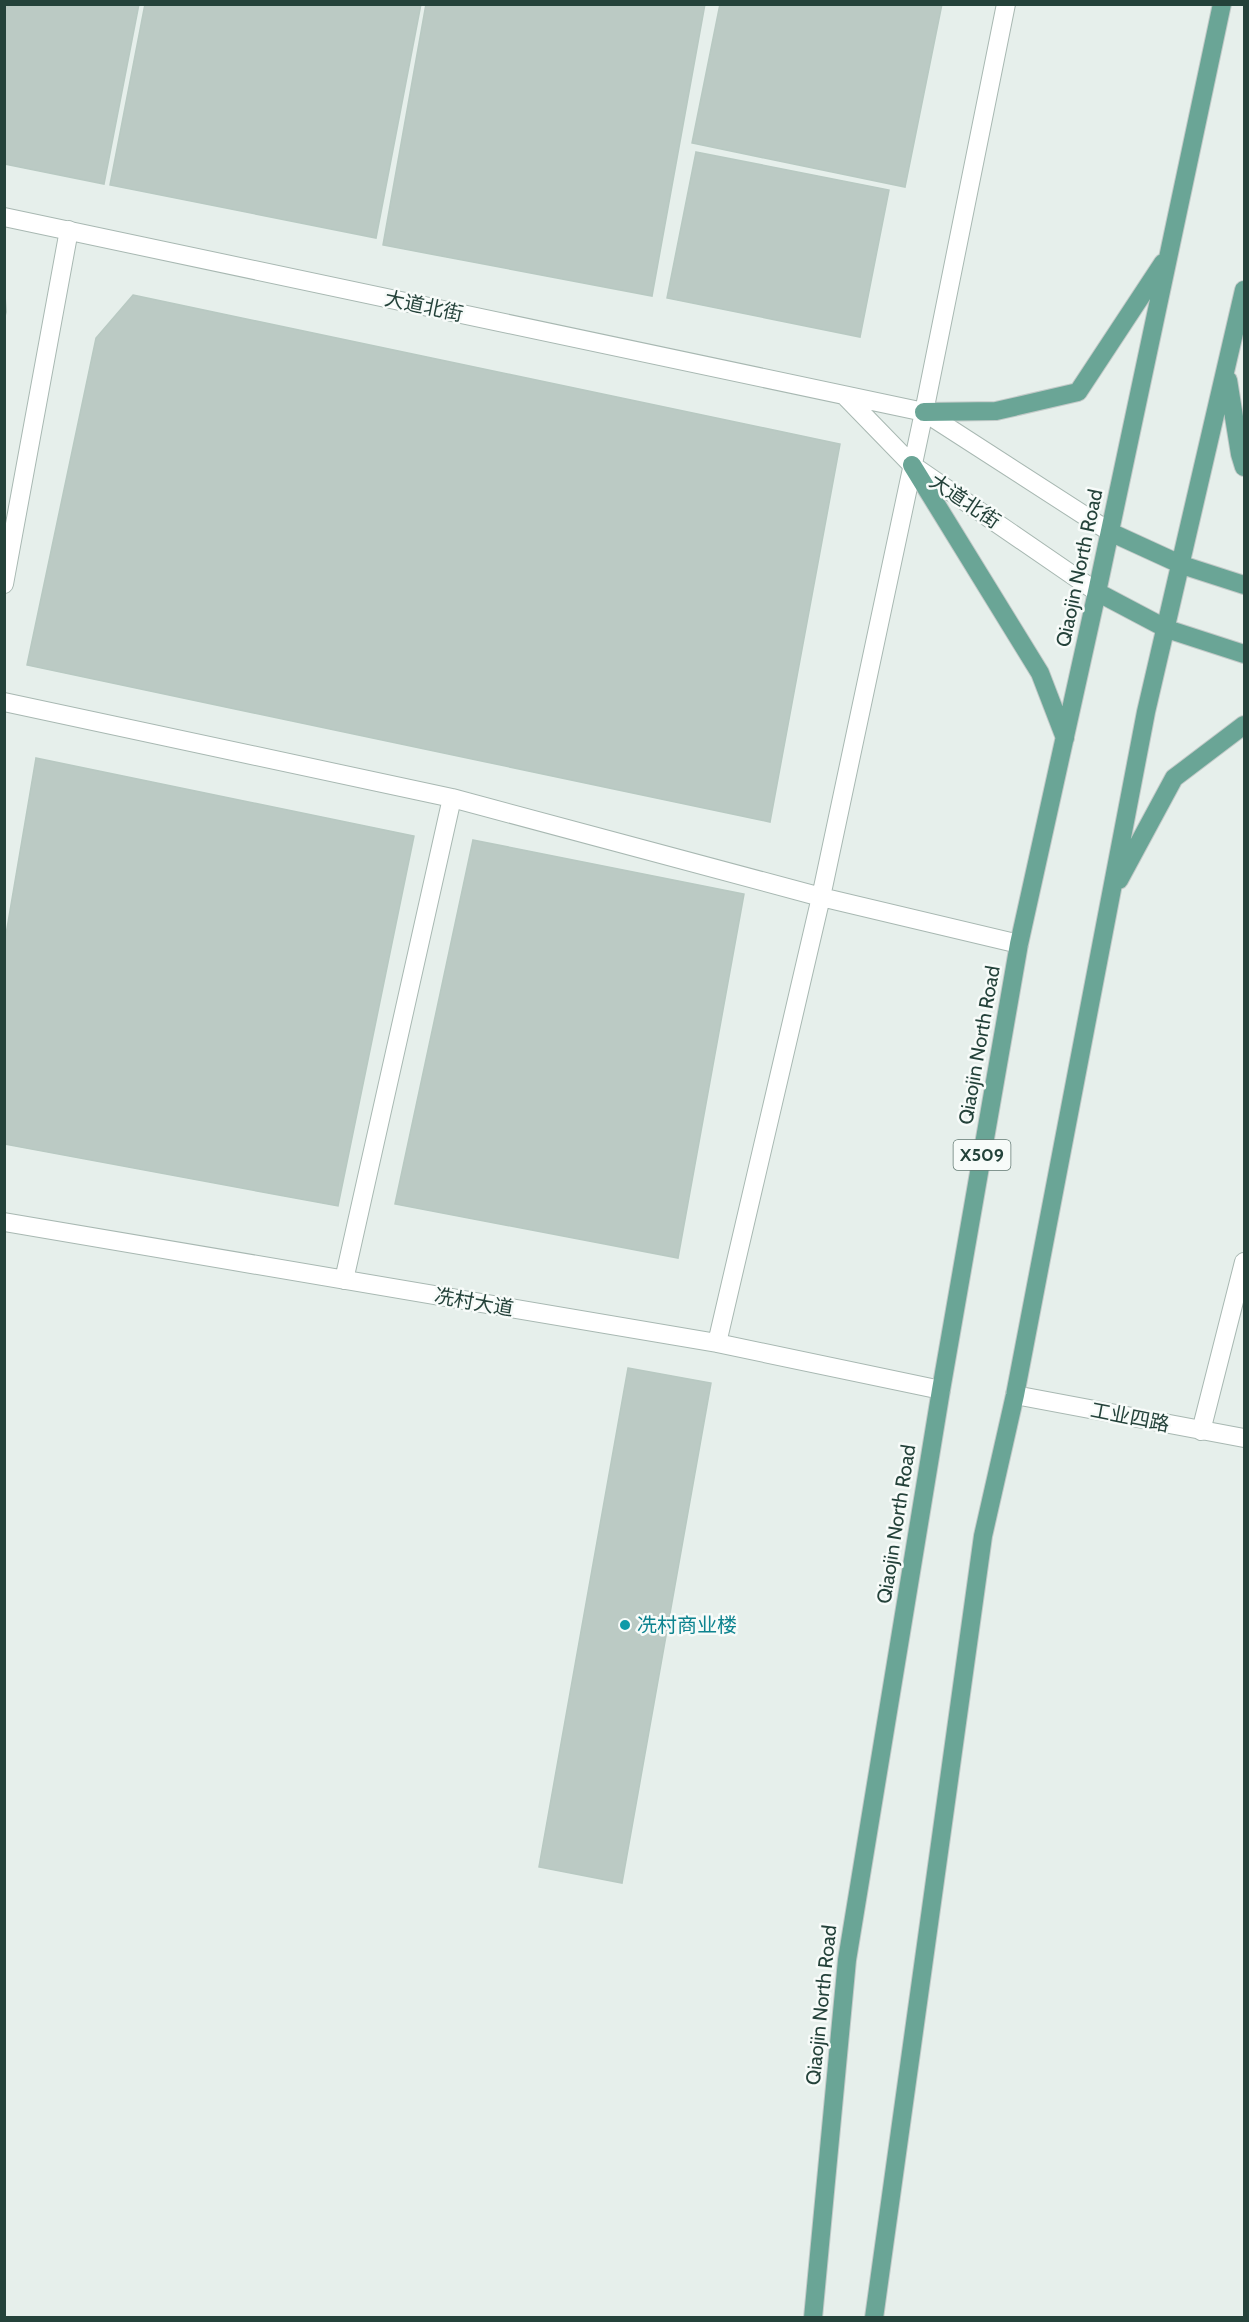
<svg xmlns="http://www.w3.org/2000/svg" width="1249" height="2322" font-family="Cabin,'Noto Sans SC',sans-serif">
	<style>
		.building { fill: #bbcac4; stroke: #b8c9c2; stroke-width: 1.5 }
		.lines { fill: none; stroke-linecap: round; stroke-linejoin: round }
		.minor-casing { stroke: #a8b8b2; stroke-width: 20 }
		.major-casing { stroke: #c2cac8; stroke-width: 20 }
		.minor { stroke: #fff; stroke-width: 18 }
		.major { stroke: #6aa596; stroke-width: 18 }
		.culture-dot { fill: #0f9aa8; stroke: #f7fbf9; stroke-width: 2 }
		.labels { text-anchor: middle; stroke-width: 5; stroke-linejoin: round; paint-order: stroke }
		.shield { fill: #f7fbf9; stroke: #637a73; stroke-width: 1.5 }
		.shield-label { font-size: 18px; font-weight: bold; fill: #24423a }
		.street-label { font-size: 20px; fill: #24423a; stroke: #f7fbf9 }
		.culture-label { font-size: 20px; fill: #0d838f; stroke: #f7fbf9; text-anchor: start }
	</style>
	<rect width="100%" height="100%" fill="#e6efeb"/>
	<path class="building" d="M4 4H139L104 184 4 164Z
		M145 4H421L376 238 110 185Z
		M426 4H705L652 296 383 245Z
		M720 4H942L905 187 692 143Z
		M696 152 889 190 860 337 667 298Z
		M4 276 6 312 4 321Z
		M133 295 840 444 770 822 27 665 96 338Z
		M36 758 414 836 338 1206 4 1144V946Z
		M473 840 744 894 678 1258 395 1204Z
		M628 1368 711 1383 622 1883 539 1867Z"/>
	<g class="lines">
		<g class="minor-casing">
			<path id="minor" d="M4 217 924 412 1110 532
				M844 395 912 465 1097 592
				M4 584 69 230
				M4 702 452 798 821 897 1019 944
				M4 1222 717 1343 941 1390
				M344 1280 452 798
				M717 1343 821 897 924 412 1006 4
				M1015 1395 1244 1438
				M1201 1431 1244 1262"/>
		</g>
		<g class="major-casing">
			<path id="major" d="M1228 380 1240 454 1244 467
				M924 412 996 411 1078 392 1163 263
				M912 465 1040 673 1065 738
				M1110 532 1182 565 1244 585
				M1097 592 1167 629 1244 654
				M1119 880 1174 778 1244 725
				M813 2318 847 1960 941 1390 1019 944 1097 592 1222 4
				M874 2318 983 1536 1015 1395 1146 712 1244 290"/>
		</g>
		<use href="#minor" class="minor"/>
		<use href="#major" class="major"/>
	</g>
	<circle class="culture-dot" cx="625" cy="1625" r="6"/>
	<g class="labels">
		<rect class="shield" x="953.5" y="1140" width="57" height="30" rx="4.5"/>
		<g class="shield-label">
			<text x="982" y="1161">X509</text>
		</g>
		<g class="street-label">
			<text transform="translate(424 306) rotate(12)" y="7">大道北街</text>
			<text transform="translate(965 501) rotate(34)" y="7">大道北街</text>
			<text transform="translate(1079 568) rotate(-78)" y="7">Qiaojin North Road</text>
			<text transform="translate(979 1045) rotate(-80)" y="7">Qiaojin North Road</text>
			<text transform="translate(474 1302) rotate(10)" y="7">冼村大道</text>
			<text transform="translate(1130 1417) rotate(11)" y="7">工业四路</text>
			<text transform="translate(896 1524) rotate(-81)" y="7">Qiaojin North Road</text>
			<text transform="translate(821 2005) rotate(-84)" y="7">Qiaojin North Road</text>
		</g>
		<g class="culture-label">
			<text x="637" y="1632">冼村商业楼</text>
		</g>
	</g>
	<rect width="1249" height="2322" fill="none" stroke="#24423a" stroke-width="12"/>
</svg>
